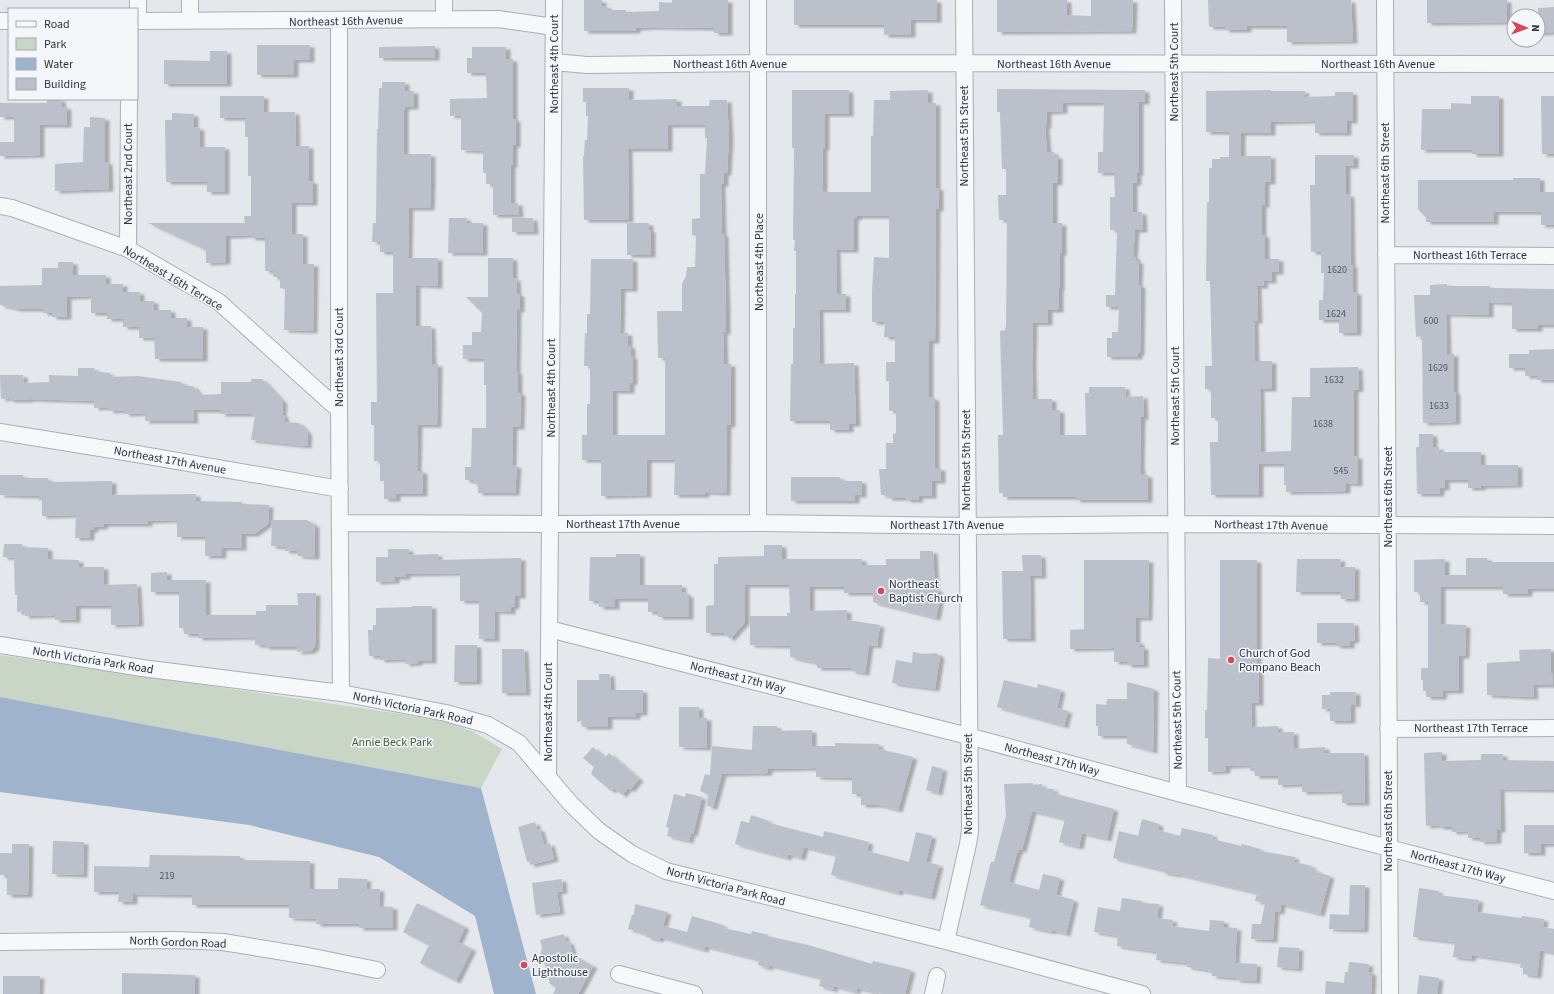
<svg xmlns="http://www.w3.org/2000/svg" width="1554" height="994" font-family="'Source Sans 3',sans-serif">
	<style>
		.green { fill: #c9d6c5 }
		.water { fill: #9fb4cc }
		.building { fill: #bbc0ca; filter: url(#shadow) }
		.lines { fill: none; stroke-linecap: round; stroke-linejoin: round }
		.minor-casing { stroke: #a9aeb7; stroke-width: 18 }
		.minor { stroke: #f7f8fa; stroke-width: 16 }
		.poi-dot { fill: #d1495b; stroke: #f4f6f9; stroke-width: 1.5 }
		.labels { text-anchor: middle; stroke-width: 3; stroke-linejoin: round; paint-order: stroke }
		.number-label { font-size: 10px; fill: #4f5766 }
		.street-label { font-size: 12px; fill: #2b3445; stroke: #f4f6f9 }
		.poi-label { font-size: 12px; fill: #2b3445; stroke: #f4f6f9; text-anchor: start }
		.park-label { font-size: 12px; fill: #3f6138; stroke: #f4f6f9 }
	</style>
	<defs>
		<filter id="shadow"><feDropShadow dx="4.5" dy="2.5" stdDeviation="1" flood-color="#0004"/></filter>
	</defs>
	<rect width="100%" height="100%" fill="#e4e7ec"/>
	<path class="green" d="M0 655 395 713 446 722 474 732 502 749 481 788 0 697Z"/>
	<path class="water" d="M0 697 481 788 536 994H494L475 916 379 857 249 825 0 792Z"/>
	<path class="building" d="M584 0H602V6H607V10H626V12L659 11V2L672 3V0H728V33H714V28L652 27 636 28V31H584Z
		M794 0H937V20H911V35H884V25H794Z
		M997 0H1067V15L1091 16V0H1133L1132 31 997 32Z
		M1208 0H1351L1353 41 1287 42V26H1247V30H1225V27H1209Z
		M1427 0H1507V22L1427 23Z
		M1554 7V32L1538 33V8Z
		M257 45H310V60H294V75H257Z
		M435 46V58H379V47Z
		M472 47H506V59H513V119H516V145H513V165H511V203H518L519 215H493V184H486V173H483V151L461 150V115L450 116V99L487 98 486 73H467V58H472Z
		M210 51H227V84H164V60L210 61Z
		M382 82H405V91H414V107H405L404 110V154H431V183L430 208H409L408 258H438V286L416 285V326H431L432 364H438L437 425H418L417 471H423V494H396V499H384V481H380V461H374V425H371V402H377L376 293H393V252H380V242H372L373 223H376L377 129H378L379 88H382Z
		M583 88H629V100L677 99V106H709L710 100H727L729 138 727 173H724V184H721L722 234H724L726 312V332H723L724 364H731V425H727L726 493 705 492V495H674L675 460H647V495L601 496V460H582V435H587V404H590V366H584L585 333H587V314H590L591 259H633V289H621L620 333H628V346H631V356L633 357V383L630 382V391H613V435H665V358H658L657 311H682V284L686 276 687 267H695L696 236 692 235V219L700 218V174H705L707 138H705V125H668V149H628L629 220H584L583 156H584L585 140H587L588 116H586V102H583Z
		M997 89 1145 90V102H1139V173H1137V183H1133V212H1142L1143 230H1135L1133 257H1136V261H1139L1138 285H1141L1140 353H1138V357H1107V338H1112V332H1118L1119 307H1106V295H1115L1117 230H1110V197H1115L1114 173H1098V152H1103L1104 103H1063V111L1047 112V126H1045L1047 152H1054V156H1058V183H1053V223H1062V253H1060V288H1059V310H1048V323H1033L1032 367 1033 399H1052V410H1060V435H1086L1085 393H1089V387H1125L1126 397 1143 396 1144 417H1141L1140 468H1141V474L1148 475V500H1076V497H1003V493H999L998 435H1003L1000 331 1005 330 1006 326 1007 220H999L998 195H1006V169H1002L1000 112H997Z
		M792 90H849V114H825V148H823V191L825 192H871V136H873L874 100H890V91L928 90V103H936V188H939V209H936V215L935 341H929V397H933V399H935V468H941V481H932V496H918L919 500H906V498H888L887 495H881L879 469H886V443H893V434L896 433V411H889V381H886V362H895V337H884L885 322H872V292L874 257 889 258V216H857V218H854V250H836L837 294H846V310H819L820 364 854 363 856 424H849V430H830V421H790L791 364H793V328H795V294H796V251H794L795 240H793L794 148H792Z
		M1271 90V91H1305V97L1335 96V92H1353V121H1347V133H1315V121L1271 122V133H1241V156H1271V182H1265V205H1262V235H1265V259H1279V272H1272V281H1263L1264 286H1257L1258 321H1254L1255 361H1272V389H1260L1261 452 1291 451 1292 397H1310V368L1358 367 1359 389 1354 390V456H1358V484L1346 483V491L1286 492V485H1284V464H1259V495H1211L1210 442H1218V418H1211V389H1205V366H1212L1210 281H1206L1207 202H1209V168H1212V159H1220V157H1229V132H1206V91Z
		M220 96H264V112H295L296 146H309V181H313V203H292V234H303V264H314L313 331 284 330 285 289 280 288V277H273V271H265V238H251V235L226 236V262L206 263V250L148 223H245L244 216H251V176H248V137H245V118H220Z
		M1471 96H1499V154H1472V150H1421L1422 109H1451V103L1471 104Z
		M1541 96H1554V154H1542Z
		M47 99H61L62 107H67V125H40V155L0 156V142H14V117H0V103H47Z
		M172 113 194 114V127L200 128V147H225V192H207V182H166L165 120H172Z
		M90 117 105 118V162H108L109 189 55 191V164L83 162 84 127H90Z
		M1315 155H1354V166H1346V195L1350 194 1351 265H1353V292H1357V333H1339V320H1319V300H1323L1324 273H1321V252H1311L1310 185H1315Z
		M1513 178H1540V192H1554V225H1541V212H1494V222H1426V218L1418 209V180H1513Z
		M449 218H467L466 223H483V253H448Z
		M512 218H533L534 232H512Z
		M627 223H649V230H651V255H627Z
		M488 258H513V279L516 278 517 294H520V310H517L516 372H518V393H521L520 427H513L512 465 517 466 515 493H478V484H473V480H465V467H471L472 428H486V385H484V359H463V345H472V332H481L482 313 466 297H488Z
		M58 262H73V275H106V284H123V292H140V301H154V310H171V318H187V327H203V359H155L154 338H139V327H123V319H107V313H91V296L67 297V317H52V313H43V309H18L0 305V286L42 285V268H58Z
		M1447 284V286H1490V288L1554 289V325H1538V329H1512V303L1489 302V315L1446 314 1447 354H1454V392H1456V422L1423 423 1422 336 1416 337 1414 295H1430V285Z
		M1554 349V380H1537V376H1525V368H1509V354H1529V350Z
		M78 368H94L95 371 110 373V377L138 376 181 382 186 386H193L200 395 221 394V382H251V379H262L283 402 282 415H284L285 422 299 423 308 433 307 446 251 440 255 415 251 414H221V410H193L194 421H145V413L125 414V410L109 411V407L94 408V401L29 399V400H9V398L1 399 0 375H23L24 383 49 382V375L78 376Z
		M1419 434H1433V448L1439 447V452H1481V465H1518V485L1481 486V488H1468V480H1445V488H1440V494H1417L1416 447H1419Z
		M0 475H23V478H48V482L112 481V495L196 494V501L242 502V504L269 505 268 524 254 534H242V548H222V556H205V537H177V520L148 521V524H104L103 527H94V530H90V538H75L76 515 42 516V500L39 501V496L0 495Z
		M791 477H839L843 481H862V495H855V501H791Z
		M272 520H307L315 525V557L298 556 297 551H285V547L271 546Z
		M4 544H22V547L48 548V559L79 560V567H104V585L137 584 139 624 111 625V606H76V620H55V615L25 616 24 611 17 612V595H15L14 558 3 557Z
		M764 545H782V559H862V565H886V559H920V551H933L935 589 939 590 937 596 940 597 936 618 873 602V593H844V587H810V611L847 610V620L880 625 877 646 869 645 865 673 851 671V668H817V663L790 657V646L750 645V616H787V613H790L789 585H745V622L730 639 724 633H706V606L714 605V564H718V557L764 556Z
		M388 549H409V555L438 554V560L521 558V596H515V606L511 607V612L495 611V639H479V601H460V573L406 574V577H395V581L376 582V557H388Z
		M616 554H640V585H682V592H686V595H689V617H658V612H648V599H615V607H599V601H589L590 557H616Z
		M1022 555H1041L1042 576H1030L1031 639H1003L1002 571H1023Z
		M1466 558H1487V562H1554V589H1528V594H1503V587H1441V624L1466 625 1465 656H1459V691H1443L1442 697H1426V691H1423V680H1421V668H1428V602H1420V592H1414V560L1445 559V575H1466Z
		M1297 559H1341L1340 567H1355V599H1341V592H1296Z
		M1084 560H1149L1148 618H1136V642H1140V647H1144V665H1127V662H1114V648L1070 649V630L1084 629Z
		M1220 560H1257V664L1259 665V703H1251L1252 727 1278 726V732H1294V749L1325 747V753H1364L1365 803H1342V791L1302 792V784L1278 785V776H1255V771H1250V765L1226 766V771L1208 772V738H1205V710H1207L1208 658 1220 659Z
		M167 572V580H206V615H256V611H266V605H298L297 593H316L315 647 311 651 297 652 298 647H265V645H255V637L198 638V634H184V628H179V592H151V573Z
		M412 606H432V661H418V663L405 664V659L380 660V656H369L368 630H373V625H376V608L413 607Z
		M1317 623H1354L1355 640 1350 641V646H1336V643H1317Z
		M455 645H477V682H454Z
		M502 649H524L526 693H502Z
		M1551 649V673H1552L1553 685H1533L1534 697 1487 695V663L1520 661 1519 650Z
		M913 652 924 654 936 653 940 656 935 689 892 683 896 660 912 663Z
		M599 674H610L611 690H643V713H636V717H608V727H582V721L577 722V680H599Z
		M1004 680 1037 688 1038 684 1061 690 1057 708 1068 711 1064 726 997 707Z
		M1127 682 1154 689 1153 751 1127 744V736H1098V726H1096V704L1106 705 1107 699H1127Z
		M1330 692H1356V705L1351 704V721H1330V709H1322V695H1330Z
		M679 707H699V718H707V748L679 747Z
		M753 726H777V731L812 730V746H835V743L879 744V749L913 757 898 810 879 805H861V794H852V778L816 777V768L768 769V773L722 774 713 807 707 806 708 794 700 791 705 774 710 775 712 746 752 750Z
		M593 747 605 758 609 753 639 779 630 790 628 788 622 795 614 788 611 791 591 774 594 767 583 758Z
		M1442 752V761L1481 760V754H1503V760L1554 761V790L1500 789 1501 830H1497V841L1480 842V838H1468V831L1452 832V827H1439V825L1426 826 1424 753Z
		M932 766 943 769 938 793 926 790Z
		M1033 783V785L1042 784V788L1054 789 1053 793 1114 809 1107 839 1082 833 1079 847 1059 842 1065 819 1032 811 1022 850 1019 849 1018 853H1017L1009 882 1039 890 1043 874 1060 878 1056 895 1074 900 1066 934 1052 930V932L1029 927 1031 917 980 905 991 862H994L1006 816 1004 784Z
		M686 793 702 797 693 834 691 833 689 841 667 836 669 828 666 827 674 794 685 797Z
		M751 815 769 821V823L823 837 824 831 869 842 867 851 909 862 916 832 932 836 926 862 939 865 931 897 899 890 898 893 831 875 836 855 804 847 801 858 788 854 787 858 735 844 741 821 749 823Z
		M1142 819 1159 824 1158 830 1180 836 1182 828 1213 835 1212 839 1241 846 1242 844 1260 849V851L1295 857 1294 862 1312 866 1311 869 1317 870 1316 872 1330 876 1320 914 1281 904 1280 912 1275 911 1273 940 1251 939 1252 924H1261L1265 903 1255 901 1257 893 1177 874V875L1162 872V870L1113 858 1119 831 1138 836Z
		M535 822 537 829H540L544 845 550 843 554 859 530 865V862H527L518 827Z
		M1524 825H1554V844H1541V853H1524Z
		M53 841 84 842 83 875 52 874Z
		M12 844H29L28 895H7V875H0V853H12Z
		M150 855 240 856V860L310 861V889H338V878L367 879 366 889H380L379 906 393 907V928H359V924H316L317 919 289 918V905H192V895L133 894V902H118L119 892H94V866L149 867Z
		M562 879 563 891 557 892 560 912 536 915 532 883Z
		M1350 885H1365L1364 930 1329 929 1330 914 1349 915Z
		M1419 888 1439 891 1438 895 1479 900 1477 912 1521 918 1522 916 1544 919 1543 927 1554 929V953L1540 950 1537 976 1523 974V968H1520L1521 962 1472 955 1471 959 1453 957 1455 942 1413 937Z
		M1122 898 1142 901V903L1159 904 1157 918 1173 920 1172 926 1209 931 1210 920 1224 921V927L1237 928 1235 963 1257 964 1256 981 1236 980V978L1212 976V972H1208L1209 970 1187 967 1188 963 1156 960 1157 952 1117 946 1118 936 1094 932 1098 907 1120 911Z
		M417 903 465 927 458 942 472 949 456 981 420 963 429 945 403 932Z
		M635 904 667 912 663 926 687 932 692 916 723 925V928L751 934 752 931 768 935 767 936 808 945 872 964 873 961 911 970 905 994H883L857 988 856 992 834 986 833 990 819 986 821 978 769 965 768 968 758 965 759 960 705 946 704 950 660 937 659 940 646 937 647 934 628 929 632 915 634 914Z
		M564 934 566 942 569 941 573 955 593 966 578 994H553L556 988 550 984 544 962 540 957 542 947 540 940Z
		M1279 947 1299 948 1298 969 1277 967Z
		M1349 962 1369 964 1368 972 1372 973 1371 994H1325L1326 981 1344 983 1345 972H1348Z
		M122 973 195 975V994H122Z
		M1419 975 1439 978 1437 994H1417Z
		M3 976H40L39 994H3Z"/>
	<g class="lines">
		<g class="minor-casing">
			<path id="minor" d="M138 0V21
				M190 0V21
				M758 0V523
				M1173 0 1178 793
				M1385 0 1390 994
				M444 19V0
				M0 21H9
				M137 21 498 19 554 27
				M339 21V410L341 693
				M554 62 587 65 759 63 1554 64
				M0 206 12 208 128 249 219 302 339 410
				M128 249 129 99
				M1386 255 1554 256
				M0 432 131 453 340 489
				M341 523 550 524 758 523 967 526 1175 524 1554 526
				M549 629 968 736 1178 793 1554 891
				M0 645 142 668 341 693 446 713 488 725 519 743 571 804 599 831 632 854 666 871 946 941 1142 994
				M1388 729 1554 728
				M548 777 554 0
				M946 941 968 844 970 831 964 0
				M0 942 176 940 223 942 308 956 377 970
				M619 974 694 994
				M933 994 937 976"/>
		</g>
		<use href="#minor" class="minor"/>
	</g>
	<g class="poi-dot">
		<circle cx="881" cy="591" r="4"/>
		<circle cx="1231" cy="660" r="4"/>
		<circle cx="524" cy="965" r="4"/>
	</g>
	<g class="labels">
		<g class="number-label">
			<text x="1337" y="273">1620</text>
			<text x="1336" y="317">1624</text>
			<text x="1431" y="324">600</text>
			<text x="1438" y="371">1629</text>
			<text x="1334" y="383">1632</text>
			<text x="1439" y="409">1633</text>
			<text x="1323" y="427">1638</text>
			<text x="1341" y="474">545</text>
			<text x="167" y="879">219</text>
		</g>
		<g class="street-label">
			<text transform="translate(346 21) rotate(-1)" y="4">Northeast 16th Avenue</text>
			<text transform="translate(554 64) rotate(-90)" y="4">Northeast 4th Court</text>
			<text x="730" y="68">Northeast 16th Avenue</text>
			<text x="1054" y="68">Northeast 16th Avenue</text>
			<text x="1378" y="68">Northeast 16th Avenue</text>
			<text transform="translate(1174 72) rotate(-90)" y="4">Northeast 5th Court</text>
			<text transform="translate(964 136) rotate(-90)" y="4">Northeast 5th Street</text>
			<text transform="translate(1385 173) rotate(-90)" y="4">Northeast 6th Street</text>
			<text transform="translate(128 174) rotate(-90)" y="4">Northeast 2nd Court</text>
			<text x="1470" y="259">Northeast 16th Terrace</text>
			<text transform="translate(759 262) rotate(-90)" y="4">Northeast 4th Place</text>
			<text transform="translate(173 278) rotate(31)" y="4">Northeast 16th Terrace</text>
			<text transform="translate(339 357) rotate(-90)" y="4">Northeast 3rd Court</text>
			<text transform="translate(551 388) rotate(-90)" y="4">Northeast 4th Court</text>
			<text transform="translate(1175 396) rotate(-90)" y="4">Northeast 5th Court</text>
			<text transform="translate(170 460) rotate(10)" y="4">Northeast 17th Avenue</text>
			<text transform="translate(966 460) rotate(-90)" y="4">Northeast 5th Street</text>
			<text transform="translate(1388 497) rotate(-90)" y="4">Northeast 6th Street</text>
			<text x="623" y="528">Northeast 17th Avenue</text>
			<text x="947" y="529">Northeast 17th Avenue</text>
			<text transform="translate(1271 525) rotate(1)" y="4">Northeast 17th Avenue</text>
			<text transform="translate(93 660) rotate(9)" y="4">North Victoria Park Road</text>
			<text transform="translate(738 677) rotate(14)" y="4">Northeast 17th Way</text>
			<text transform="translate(413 708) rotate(12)" y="4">North Victoria Park Road</text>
			<text transform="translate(548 712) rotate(-90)" y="4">Northeast 4th Court</text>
			<text transform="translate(1177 720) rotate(-91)" y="4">Northeast 5th Court</text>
			<text x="1471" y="732">Northeast 17th Terrace</text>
			<text transform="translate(1052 759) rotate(15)" y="4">Northeast 17th Way</text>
			<text transform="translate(968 784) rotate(-90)" y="4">Northeast 5th Street</text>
			<text transform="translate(1388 821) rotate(-90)" y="4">Northeast 6th Street</text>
			<text transform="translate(1458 866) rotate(15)" y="4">Northeast 17th Way</text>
			<text transform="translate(726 886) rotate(15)" y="4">North Victoria Park Road</text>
			<text transform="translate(178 942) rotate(2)" y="4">North Gordon Road</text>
		</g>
		<g class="poi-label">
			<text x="889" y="588">Northeast<tspan x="889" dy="14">Baptist Church</tspan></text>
			<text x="1239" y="657">Church of God<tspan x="1239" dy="14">Pompano Beach</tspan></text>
			<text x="532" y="962">Apostolic<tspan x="532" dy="14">Lighthouse</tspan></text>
		</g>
		<g class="park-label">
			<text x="392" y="746">Annie Beck Park</text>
		</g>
	</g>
	<rect x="8" y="8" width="130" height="92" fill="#f4f6f9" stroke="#a4a8b1"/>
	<rect x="16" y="21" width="20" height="6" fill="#f7f8fa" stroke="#a4a8b1"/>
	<text x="44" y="28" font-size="12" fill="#2b3445">Road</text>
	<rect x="16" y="38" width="20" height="12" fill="#c9d6c5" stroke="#a4a8b1"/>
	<text x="44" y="48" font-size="12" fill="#2b3445">Park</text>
	<rect x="16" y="58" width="20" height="12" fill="#9fb4cc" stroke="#a4a8b1"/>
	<text x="44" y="68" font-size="12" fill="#2b3445">Water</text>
	<rect x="16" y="78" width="20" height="12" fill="#bbc0ca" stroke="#a4a8b1"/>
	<text x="44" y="88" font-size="12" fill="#2b3445">Building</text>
	<g transform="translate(1526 28) rotate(91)"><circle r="19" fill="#f4f6f9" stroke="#a4a8b1"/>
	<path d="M0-3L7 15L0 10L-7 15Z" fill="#d1495b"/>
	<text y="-6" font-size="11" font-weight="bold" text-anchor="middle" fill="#2b3445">N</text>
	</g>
</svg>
